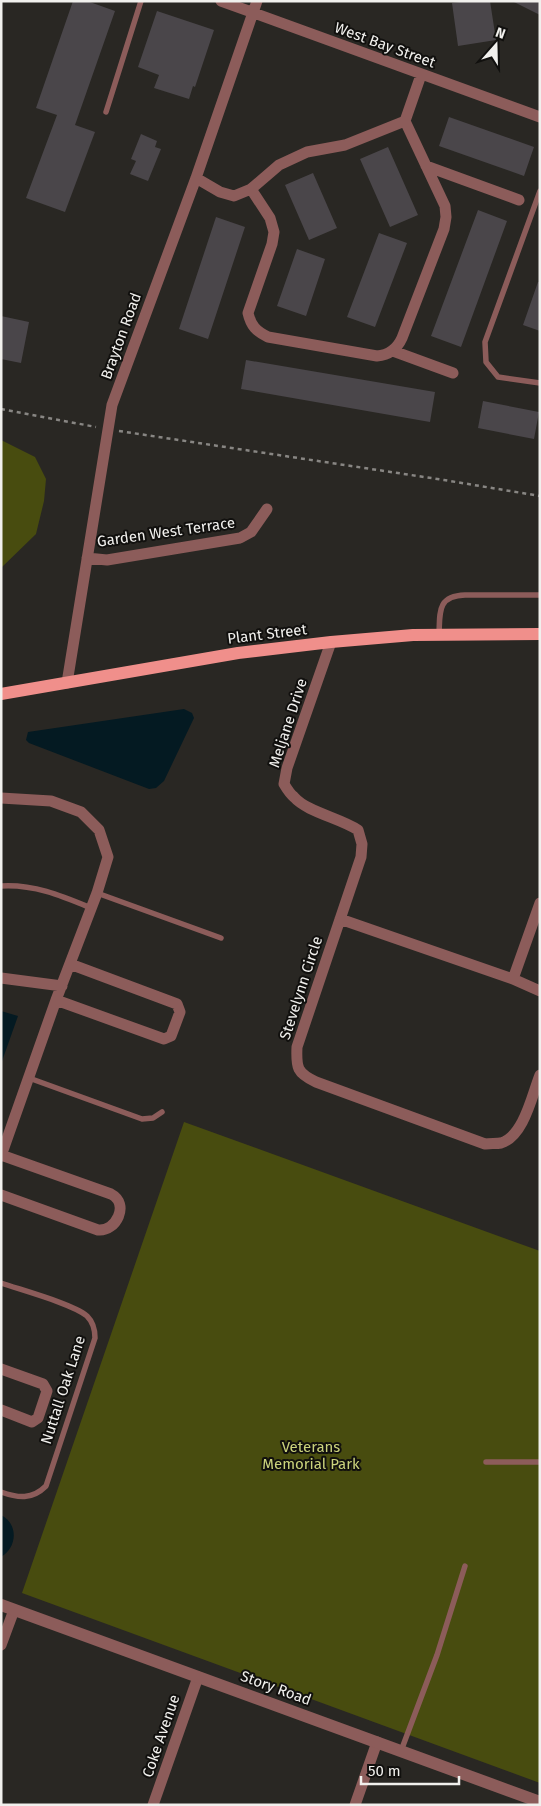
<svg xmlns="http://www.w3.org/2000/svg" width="541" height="1806" font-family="'Fira Sans',sans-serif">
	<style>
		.green { fill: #484c0f }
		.water { fill: #041a22 }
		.building { fill: #4a464a }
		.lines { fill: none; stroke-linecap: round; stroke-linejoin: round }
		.path { stroke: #888683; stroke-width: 2.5; stroke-dasharray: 4 4; stroke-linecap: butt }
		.service { stroke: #8c5c5a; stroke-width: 5.5 }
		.minor { stroke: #8c5c5a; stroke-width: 11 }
		.tertiary { stroke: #8c5c5a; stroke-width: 12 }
		.primary { stroke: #f08f8b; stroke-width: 12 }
		.labels { text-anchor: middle; stroke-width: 4; stroke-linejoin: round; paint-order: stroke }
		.street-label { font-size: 15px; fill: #f1f0ed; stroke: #11100e }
		.park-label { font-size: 15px; fill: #cbd37c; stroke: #11100e }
	</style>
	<rect width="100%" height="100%" fill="#292723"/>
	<path class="green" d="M1 440 35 457 46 479 44 501 36 534 1 568Z
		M184 1122 540 1251V1783L22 1593Z"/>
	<path class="water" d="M184 709 192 713 194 718 164 781 156 788 149 789 29 743 26 740 28 732Z
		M1 1011 18 1016 1 1064Z
		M1 1515C19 1524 17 1548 1 1557Z"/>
	<path class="building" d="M73 1H87L115 11 75 125 95 132 65 212 26 198 57 115 36 108Z
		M466 1H490L496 40 458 46 452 3Z
		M512 1H540V15Z
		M157 11 214 30 195 87 193 86 189 99 154 88 159 75 138 67Z
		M449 117 534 147 524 176 439 146Z
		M141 134 157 141 155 147 161 149 148 181 130 174 136 161 131 159Z
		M388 147 418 215 390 227 360 159Z
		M313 173 337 228 309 240 285 185Z
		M478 210 507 221 461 347 431 336Z
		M216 217 245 227 208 339 179 329Z
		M379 233 407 243 375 327 347 317Z
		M297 249 325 259 306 316 277 306Z
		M538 282H540V331L523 325Z
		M1 316 29 322 21 363 1 359Z
		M246 360 435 392 430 422 241 389Z
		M483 401 539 412 534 439 478 428Z"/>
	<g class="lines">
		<path class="path" d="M1 409 96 427
			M119 431 444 480 540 496"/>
		<path class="service" d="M106 112 141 1
			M540 191 485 342 486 362 498 377 540 383
			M439 635C440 612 437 596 465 595H540
			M1 886C34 884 62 896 91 908
			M97 893 221 938
			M29 1078 142 1119 153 1118 162 1112
			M1 1283C21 1290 73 1304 87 1316 93 1322 95 1330 95 1338L46 1486C32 1500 18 1498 1 1492
			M486 1462H540
			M401 1751 437 1655 465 1566"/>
		<path class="minor" d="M221 1 540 117
			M426 166 519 200
			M196 178 220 192 234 196 251 189 279 165 307 152 345 145 405 121
			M251 189 270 218 274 232 272 244 248 313C251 326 256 331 268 337L377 356C389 355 397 349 402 338L444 229 446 217 445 206 405 121 421 75
			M393 351 453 373
			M87 558 107 560 240 538 251 532 267 509
			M331 642 287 768 284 784C287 789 290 794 294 797 307 812 340 818 358 830L362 844 361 857 297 1047C296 1068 297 1073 316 1082L485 1144C490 1143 496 1144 501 1143 524 1136 532 1095 540 1075
			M67 683 112 405 196 178 257 1
			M1 798 51 801 81 812 99 830 108 857 97 893 56 1000 1 1156
			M340 919 513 979 540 991
			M1 978 62 986
			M513 979 540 903
			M56 1000 164 1039 171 1036 180 1012 177 1004 70 964
			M1 1195 98 1230C116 1232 130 1204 111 1194L1 1155
			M1 1369 43 1384 47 1391 38 1418 32 1422 1 1410
			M1 1645 14 1610
			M153 1805 198 1677
			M355 1805 377 1742"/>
		<path class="tertiary" d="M1 1605 540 1802"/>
		<path class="primary" d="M1 694 238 653 331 642 413 635 540 634"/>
	</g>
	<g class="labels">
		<g class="street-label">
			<text transform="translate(385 45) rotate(20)" y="5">West Bay Street</text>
			<text transform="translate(121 336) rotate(-70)" y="5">Brayton Road</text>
			<text transform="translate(166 532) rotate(-8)" y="5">Garden West Terrace</text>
			<text transform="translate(267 634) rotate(-7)" y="5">Plant Street</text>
			<text transform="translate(288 723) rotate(-72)" y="5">Meljane Drive</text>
			<text transform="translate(301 988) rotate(-72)" y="5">Stevelynn Circle</text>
			<text transform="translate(63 1390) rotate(-72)" y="5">Nuttall Oak Lane</text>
			<text transform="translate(276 1688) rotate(20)" y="5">Story Road</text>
			<text transform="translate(161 1736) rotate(-71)" y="5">Coke Avenue</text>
		</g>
		<g class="park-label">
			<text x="311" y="1452">Veterans<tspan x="311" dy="17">Memorial Park</tspan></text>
		</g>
	</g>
	<rect width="541" height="1806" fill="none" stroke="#f1f0ed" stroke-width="5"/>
	<g transform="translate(496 45) rotate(20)" stroke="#11100e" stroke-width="4" paint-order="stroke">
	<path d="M0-4L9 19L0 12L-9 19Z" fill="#f1f0ed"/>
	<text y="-8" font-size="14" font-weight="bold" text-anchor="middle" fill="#f1f0ed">N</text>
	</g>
	<path d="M361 1776v8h98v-8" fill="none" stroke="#f1f0ed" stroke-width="2.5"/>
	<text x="368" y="1776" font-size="15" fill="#f1f0ed" stroke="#11100e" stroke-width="4" paint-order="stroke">50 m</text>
</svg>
